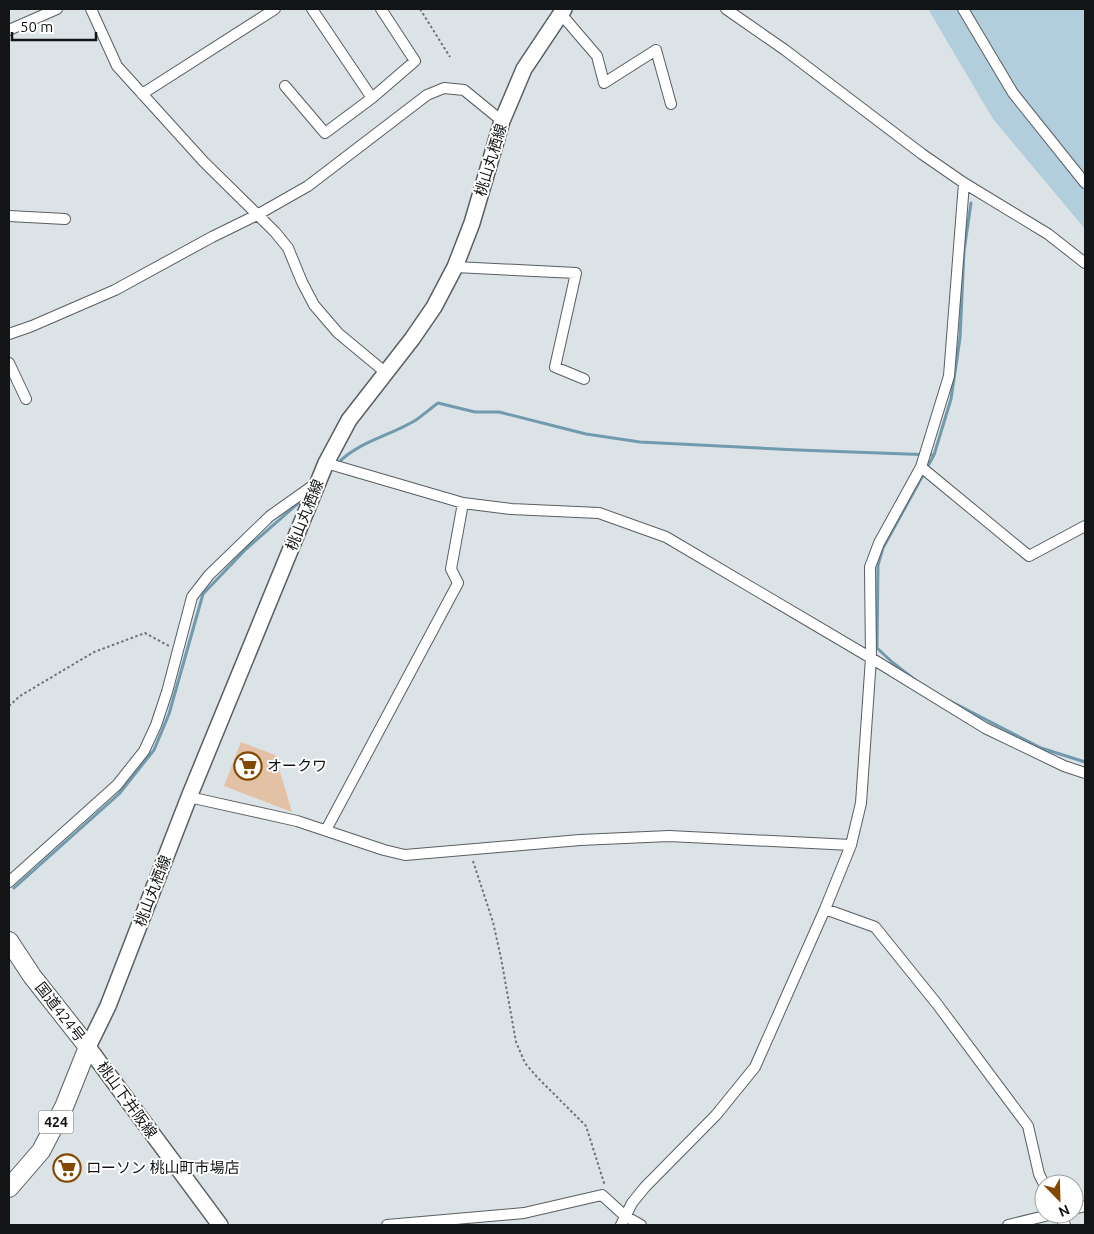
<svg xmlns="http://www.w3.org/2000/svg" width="1094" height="1234" font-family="Ubuntu,'Noto Sans JP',sans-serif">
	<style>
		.green { fill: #b2cddb }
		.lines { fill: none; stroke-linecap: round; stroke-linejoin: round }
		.stream { stroke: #709aae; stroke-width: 3 }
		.building { fill: #e3c1a5 }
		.minor-casing { stroke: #585e61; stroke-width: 12 }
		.secondary-casing { stroke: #585e61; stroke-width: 18 }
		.trunk-casing { stroke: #585e61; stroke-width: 20 }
		.path { stroke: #6e7274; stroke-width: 2; stroke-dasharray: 2.5 2.5; stroke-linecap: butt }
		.minor { stroke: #fff; stroke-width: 10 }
		.secondary { stroke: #fff; stroke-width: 15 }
		.trunk { stroke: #fff; stroke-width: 18 }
		.labels { text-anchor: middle; stroke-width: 4; stroke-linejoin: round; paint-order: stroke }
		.shield { fill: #fff; stroke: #595a5b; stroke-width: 1 }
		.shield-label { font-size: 14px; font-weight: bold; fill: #121415 }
		.street-label { font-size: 15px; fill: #121415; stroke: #fff }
		.poi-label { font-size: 15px; fill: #121415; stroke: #fff; text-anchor: start }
	</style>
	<rect width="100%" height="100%" fill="#dce3e7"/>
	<path class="green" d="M928 9H1085V229L993 119Z"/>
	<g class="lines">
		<path class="stream" d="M337 464C359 441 390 436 416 420 423 415 430 409 438 403L475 412H499L586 434 640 442 798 450 934 455
			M915 680 892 662 877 648 878 565 883 548 934 455 951 399 960 338 964 251 971 203
			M950 701 1041 748 1085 762
			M14 888 119 794 154 750 169 714 203 594 246 549 303 499"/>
	</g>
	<path class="building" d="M241 742 275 755 292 812 224 786Z"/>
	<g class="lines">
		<g class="minor-casing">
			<path id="minor" d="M91 9 117 66 204 162 275 232 288 248 302 282 314 305 338 333 385 372
				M312 9 372 98 415 61 381 9
				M726 9 785 50 922 154 964 183 1048 234 1085 263
				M963 9 1013 93 1085 183
				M561 14 597 56 604 83 656 50 671 104
				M9 30 57 9
				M285 86 325 133 372 98
				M142 94 275 9
				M9 216 65 219
				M455 267 576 273 555 367 584 379
				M9 334 32 326 115 290 212 237 257 215 308 186 427 95 444 88 464 90 502 121
				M9 363 26 399
				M326 463 463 503 511 509 599 513 666 537 871 658 985 728 1064 766 1085 773
				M921 467 1029 556 1085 526
				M189 797 297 821 384 850 405 855 580 840 669 836 851 845
				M326 830 458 583 451 569 463 503
				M9 882 117 785 144 751 156 725 167 692 192 597 209 575 270 516 318 482
				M825 909 875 927 937 1004 1028 1126 1039 1174 1044 1184
				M1074 1209 1085 1206
				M1059 1214 1065 1225
				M387 1225 524 1213 602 1195 625 1216 641 1225
				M621 1225 632 1203 645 1187 716 1115 755 1067 825 909 851 845 861 803 871 658 870 567 879 543 921 467 949 376 964 183
				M1008 1225 1053 1214"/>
		</g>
		<g class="secondary-casing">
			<path id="secondary" d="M220 1225 88 1047 108 1006 189 797 326 463 349 420 412 339 434 307 455 267 472 223 502 121 524 69 564 9"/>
		</g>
		<g class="trunk-casing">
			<path id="trunk" d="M9 941 32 976 88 1047 64 1107 41 1151 9 1188"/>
		</g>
		<path class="path" d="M420 9 450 57
			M9 706 20 696 94 652 145 633 169 646
			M473 861 493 922 501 958 516 1042 525 1063 537 1077 586 1126 605 1186"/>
		<use href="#minor" class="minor"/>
		<use href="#secondary" class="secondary"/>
		<use href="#trunk" class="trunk"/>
	</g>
	<defs>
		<g id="supermarket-ring" transform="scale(1.4375)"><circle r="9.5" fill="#fff" stroke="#834800" stroke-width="1.5"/><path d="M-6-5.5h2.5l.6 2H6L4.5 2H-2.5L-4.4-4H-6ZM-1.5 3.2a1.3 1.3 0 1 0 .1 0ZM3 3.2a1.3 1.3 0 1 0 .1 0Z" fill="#834800"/></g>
	</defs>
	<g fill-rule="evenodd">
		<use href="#supermarket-ring" x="248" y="766"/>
		<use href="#supermarket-ring" x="67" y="1168"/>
	</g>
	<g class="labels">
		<rect class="shield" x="38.5" y="1110.5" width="35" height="23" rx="4"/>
		<g class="shield-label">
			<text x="56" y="1127">424</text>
		</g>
		<g class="street-label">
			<text transform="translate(491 160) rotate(-73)" y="5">桃山丸栖線</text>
			<text transform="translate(305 515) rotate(-68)" y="5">桃山丸栖線</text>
			<text transform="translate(153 891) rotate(-69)" y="5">桃山丸栖線</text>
			<text transform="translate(60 1012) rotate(52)" y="5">国道424号</text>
			<text transform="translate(127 1100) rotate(54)" y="5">桃山下井阪線</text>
		</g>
		<g class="poi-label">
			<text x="267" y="771">オークワ</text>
			<text x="86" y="1173">ローソン 桃山町市場店</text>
		</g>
	</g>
	<rect width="1094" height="1234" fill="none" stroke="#121415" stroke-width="20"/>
	<g transform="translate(1059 1199) rotate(157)"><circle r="24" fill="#ffffff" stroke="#a0a1a1"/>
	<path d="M0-4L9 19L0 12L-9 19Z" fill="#834800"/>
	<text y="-8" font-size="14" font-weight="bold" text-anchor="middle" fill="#121415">N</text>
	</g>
	<path d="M12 32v8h84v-8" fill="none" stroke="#121415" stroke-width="2.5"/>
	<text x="20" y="32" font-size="15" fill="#121415" stroke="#ffffff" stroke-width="4" paint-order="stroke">50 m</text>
</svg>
